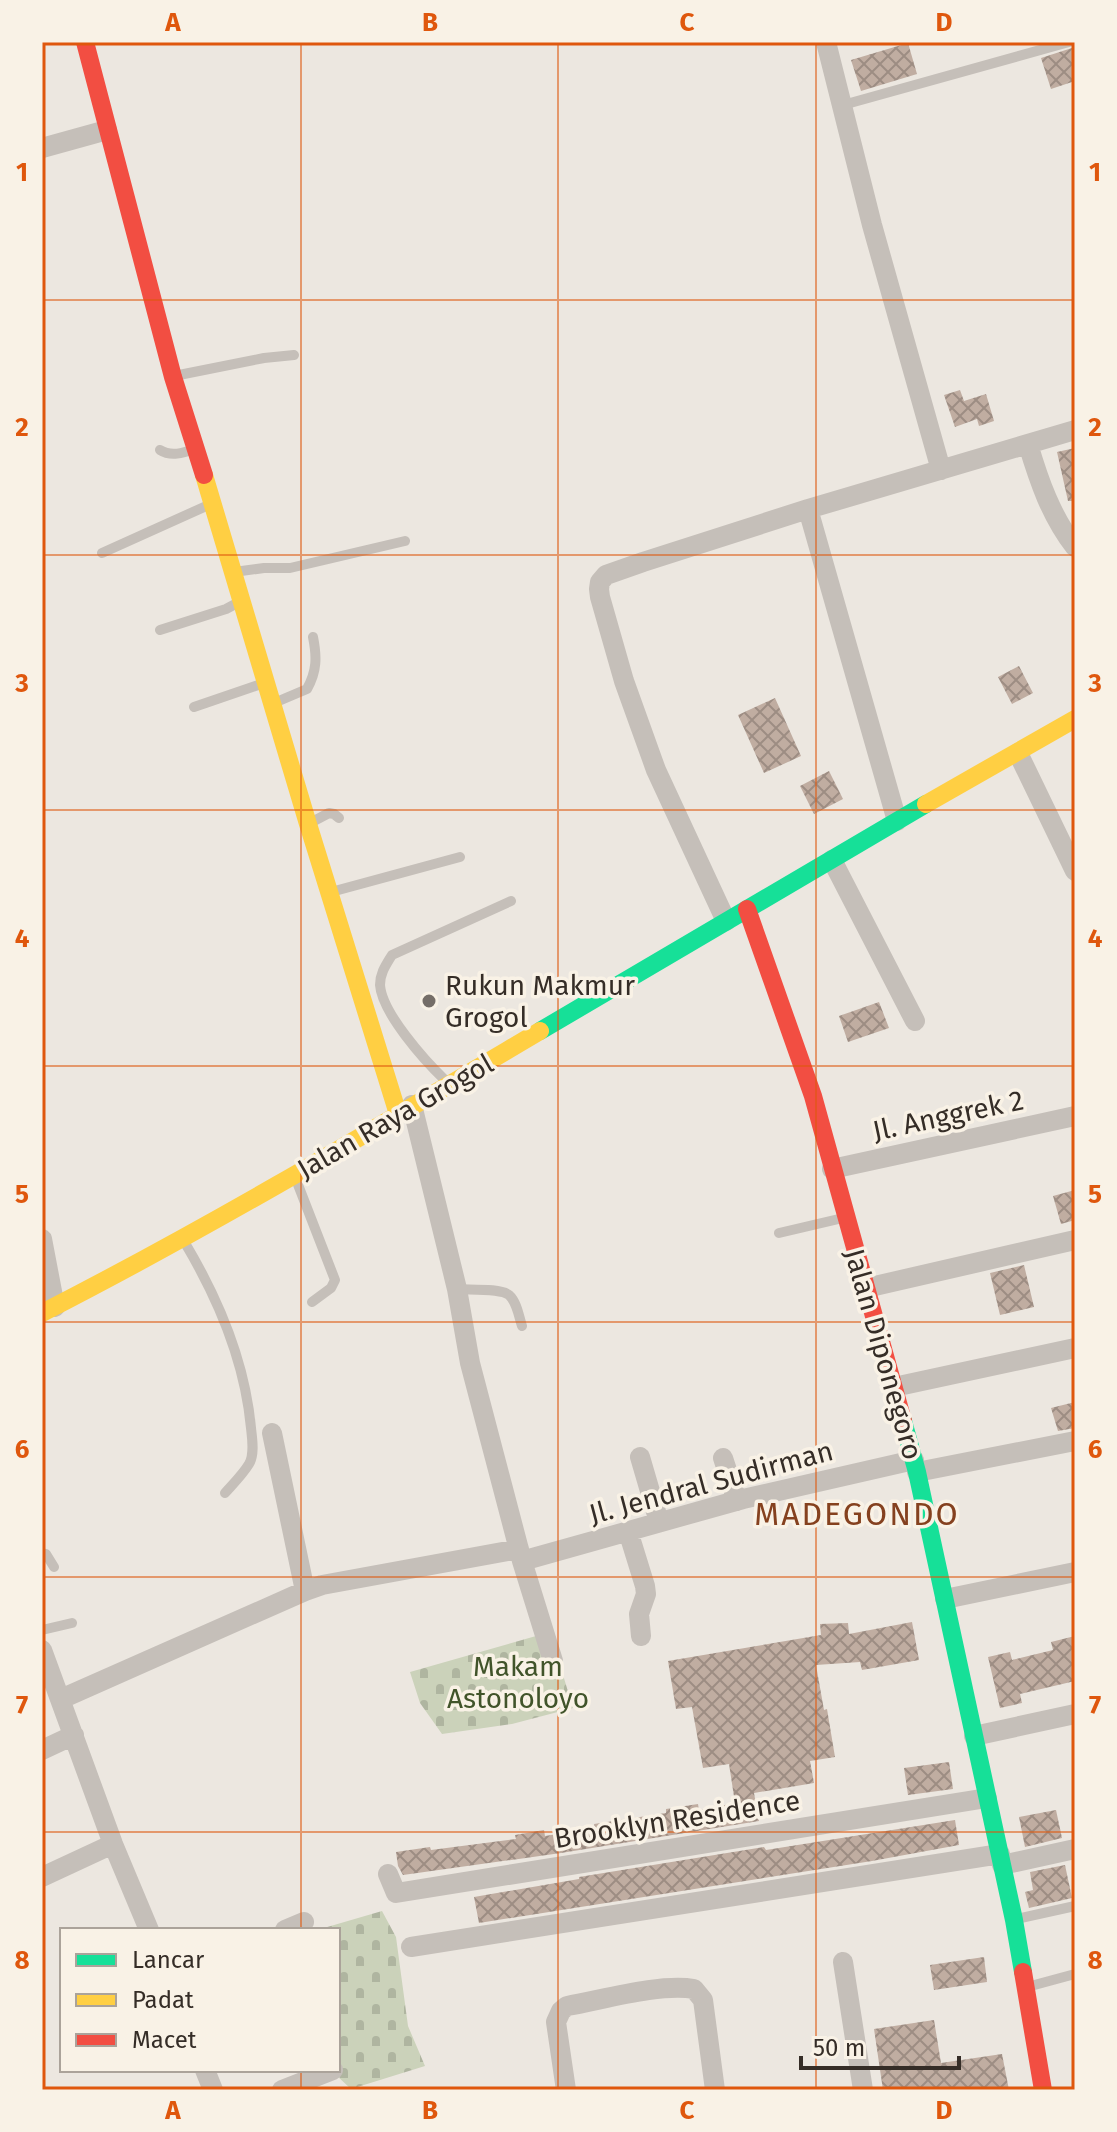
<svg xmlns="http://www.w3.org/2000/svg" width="1117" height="2132" font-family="'Fira Sans',sans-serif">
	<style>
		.cemetery { fill: url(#cemetery-stones) }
		.building { fill: url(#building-cross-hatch) }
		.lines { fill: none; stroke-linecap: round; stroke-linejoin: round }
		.lane { stroke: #c5bfb9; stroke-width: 10 }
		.street { stroke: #c5bfb9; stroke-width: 20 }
		.fast { stroke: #16e098; stroke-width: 18 }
		.slow { stroke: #ffcf43; stroke-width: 18 }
		.jam { stroke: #f24e42; stroke-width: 18 }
		.grid { fill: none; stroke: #df570d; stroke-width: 2; stroke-opacity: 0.55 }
		.poi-dot { fill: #756e68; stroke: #f9f2e6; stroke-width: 3 }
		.labels { text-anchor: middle; stroke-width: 7; stroke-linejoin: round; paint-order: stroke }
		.poi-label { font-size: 28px; fill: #352d27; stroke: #f9f2e6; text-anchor: start }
		.street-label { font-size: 28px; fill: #352d27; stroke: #f9f2e6 }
		.park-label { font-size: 28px; fill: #41542a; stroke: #f9f2e6 }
		.quarter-label { font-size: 32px; letter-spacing: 2px; fill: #85411f; stroke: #f9f2e6 }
		.neatline { fill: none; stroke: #df570d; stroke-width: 3 }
		.grid-label { font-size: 26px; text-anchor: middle; font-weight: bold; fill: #df570d }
	</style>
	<defs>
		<pattern id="cemetery-stones" width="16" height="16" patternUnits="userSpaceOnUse" patternTransform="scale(2)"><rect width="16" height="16" fill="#cbd2ba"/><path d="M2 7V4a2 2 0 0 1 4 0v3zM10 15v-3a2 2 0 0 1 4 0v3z" fill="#afb5a0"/></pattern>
		<pattern id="building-cross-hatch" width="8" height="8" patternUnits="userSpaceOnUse" patternTransform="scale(2)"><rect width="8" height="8" fill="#c0ada1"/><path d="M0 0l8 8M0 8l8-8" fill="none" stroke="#9d8d83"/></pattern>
	</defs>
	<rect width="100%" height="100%" fill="#ece7e0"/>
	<path class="cemetery" d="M550 1632 573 1708 512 1724 442 1734 420 1703 410 1672Z
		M382 1911 396 1937 408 2026 425 2066 351 2089 336 2075 338 2070V1930H317Z"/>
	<path class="building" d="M908 43 917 74 861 91 851 60Z
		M1075 47V81L1051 89 1041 58Z
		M960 390 964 401 986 394 994 421 979 426 977 419 955 427 944 395Z
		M1075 448V501H1068L1057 452Z
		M1019 666 1033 693 1012 704 998 677Z
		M775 698 801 756 764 773 738 715Z
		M829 771 843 799 814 814 800 786Z
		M879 1002 889 1028 848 1042 839 1016Z
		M1075 1190V1220L1061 1224 1053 1196Z
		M1024 1265 1034 1307 1000 1315 990 1273Z
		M1075 1402V1428L1058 1431 1051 1408Z
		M912 1622 919 1660 862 1670 860 1662 816 1665 824 1710 827 1709 835 1757 810 1761 814 1783 754 1793 759 1821 561 1853 403 1875 398 1866 396 1852 430 1847 431 1850 516 1839 515 1835 544 1830 545 1836 595 1828 594 1824 666 1813V1809L698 1804 699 1810 735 1803 729 1764 703 1768 692 1707 676 1709 668 1661 821 1635 820 1624 848 1623 849 1634Z
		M1075 1636V1681L1020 1694 1022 1703 1000 1708 988 1657 1010 1652 1012 1660 1053 1650 1051 1642Z
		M949 1762 953 1789 908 1795 904 1768Z
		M1056 1810 1062 1838 1025 1847 1019 1817Z
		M955 1820 959 1845 872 1861 479 1923 474 1897 579 1879V1877L764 1847 766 1850Z
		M1065 1865 1072 1898 1029 1908 1025 1892 1033 1890 1030 1872Z
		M984 1957 987 1982 934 1990 930 1965Z
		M934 2020 941 2063 1002 2054 1009 2090H883L874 2029Z"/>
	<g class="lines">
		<path class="lane" d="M843 105 1069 42
			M174 376 264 358 294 355
			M160 450C171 457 183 453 195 449
			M102 553 213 503
			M234 572 264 568H290L405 541
			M160 630 226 609 241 601
			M274 703 307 689C317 671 317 657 313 637
			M194 707 264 683
			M310 823 329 813 334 814 339 818
			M331 892 460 857
			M445 1080C425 1061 382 1013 380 985 380 973 386 965 392 955L511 901
			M295 1177 335 1280 331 1288 312 1302
			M779 1233 843 1218
			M185 1243C219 1300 245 1362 251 1428 252 1438 255 1454 249 1464 243 1474 233 1484 225 1493
			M457 1289C469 1290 501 1288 509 1295 517 1302 519 1317 522 1326
			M42 1553 46 1554 54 1567
			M42 1630 72 1623
			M1016 1919 1075 1906
			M1027 1987 1075 1974"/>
		<path class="street" d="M826 42 872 225 941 470
			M42 148 107 130
			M1028 444C1039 481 1051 516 1075 547
			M808 509 897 821
			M1018 753 1075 871
			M832 860 915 1021
			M726 921 656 770 624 681 600 597 599 589 600 582 606 575 643 562 808 509 1075 430
			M412 1105 457 1289 470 1363 522 1561 553 1661
			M832 1169 1075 1116
			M42 1239 55 1307
			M866 1288 1075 1240
			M894 1387 1075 1348
			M272 1433 305 1591
			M640 1457 659 1522
			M723 1458 737 1501
			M917 1472 1075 1441
			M628 1531 645 1586 646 1594 639 1614 641 1636
			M522 1561 743 1499 914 1460
			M945 1599 1075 1572
			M42 1650 113 1844 149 1930
			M61 1699 305 1591 322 1585 519 1549
			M974 1736 1075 1714
			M42 1750 74 1735
			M1002 1865 1075 1849
			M388 1874 396 1893 987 1798
			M42 1877 113 1844
			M285 1930 304 1922
			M411 1947 1000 1854
			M843 1962 863 2090
			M205 2070 213 2090
			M282 2090 333 2070
			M566 2090 556 2022 561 2011 567 2006C602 2000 660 1983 694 1989L703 2000 715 2090"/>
		<path class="fast" d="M540 1031 926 804
			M903 1421 917 1472 1014 1920 1023 1972"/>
		<path class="slow" d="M204 475 308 824 398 1114
			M926 804 1075 719
			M42 1313C212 1226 376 1128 540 1031"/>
		<path class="jam" d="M85 42 173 377 204 475
			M747 909 813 1096 903 1421
			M1023 1972 1043 2090"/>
	</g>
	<path class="grid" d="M301 42V1930M558 42V2090M816 42V2090M42 300H1075M42 555H1075M42 810H1075M42 1066H1075M42 1322H1075M42 1577H1075M42 1832H1075M301 2070V2090"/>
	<circle class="poi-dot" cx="429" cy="1001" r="8"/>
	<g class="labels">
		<g class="poi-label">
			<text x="445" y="995">Rukun Makmur<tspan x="445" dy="32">Grogol</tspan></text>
		</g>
		<g class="street-label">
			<text transform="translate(948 1115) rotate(-12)" y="10">Jl. Anggrek 2</text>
			<text transform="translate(395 1116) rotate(-30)" y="10">Jalan Raya Grogol</text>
			<text transform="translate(884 1354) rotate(74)" y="10">Jalan Diponegoro</text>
			<text transform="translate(711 1482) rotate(-15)" y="10">Jl. Jendral Sudirman</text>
			<text transform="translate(677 1819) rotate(-9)" y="10">Brooklyn Residence</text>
		</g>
		<g class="park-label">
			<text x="518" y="1676">Makam<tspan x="518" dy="32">Astonoloyo</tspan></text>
		</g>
		<g class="quarter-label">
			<text x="857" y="1525">MADEGONDO</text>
		</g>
	</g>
	<rect width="1117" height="2132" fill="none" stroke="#f9f2e6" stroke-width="88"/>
	<rect x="60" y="1928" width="280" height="144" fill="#f9f2e6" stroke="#aba39a" stroke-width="2"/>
	<rect x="76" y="1954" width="40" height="12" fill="#16e098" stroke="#aba39a" stroke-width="2"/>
	<text x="132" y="1968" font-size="24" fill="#352d27">Lancar</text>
	<rect x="76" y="1994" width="40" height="12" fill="#ffcf43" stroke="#aba39a" stroke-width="2"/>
	<text x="132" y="2008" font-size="24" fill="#352d27">Padat</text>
	<rect x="76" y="2034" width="40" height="12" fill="#f24e42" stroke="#aba39a" stroke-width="2"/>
	<text x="132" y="2048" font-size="24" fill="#352d27">Macet</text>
	<path d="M801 2056v12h158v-12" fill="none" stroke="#352d27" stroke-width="4"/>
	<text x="813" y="2056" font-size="24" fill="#352d27" stroke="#f9f2e6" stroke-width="6" paint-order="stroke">50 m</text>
	<rect x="44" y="44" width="1029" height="2044" class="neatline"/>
	<g class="grid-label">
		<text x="173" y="31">A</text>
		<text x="430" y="31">B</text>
		<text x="687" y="31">C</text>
		<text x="944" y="31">D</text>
		<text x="22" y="181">1</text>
		<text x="1095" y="181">1</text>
		<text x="22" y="436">2</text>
		<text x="1095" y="436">2</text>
		<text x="22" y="692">3</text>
		<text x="1095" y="692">3</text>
		<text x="22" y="947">4</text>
		<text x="1095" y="947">4</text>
		<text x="22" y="1203">5</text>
		<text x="1095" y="1203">5</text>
		<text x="22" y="1458">6</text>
		<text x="1095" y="1458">6</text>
		<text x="22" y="1714">7</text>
		<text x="1095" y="1714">7</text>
		<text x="22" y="1969">8</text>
		<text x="1095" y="1969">8</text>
		<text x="173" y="2119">A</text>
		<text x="430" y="2119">B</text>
		<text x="687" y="2119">C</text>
		<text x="944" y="2119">D</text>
	</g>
</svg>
